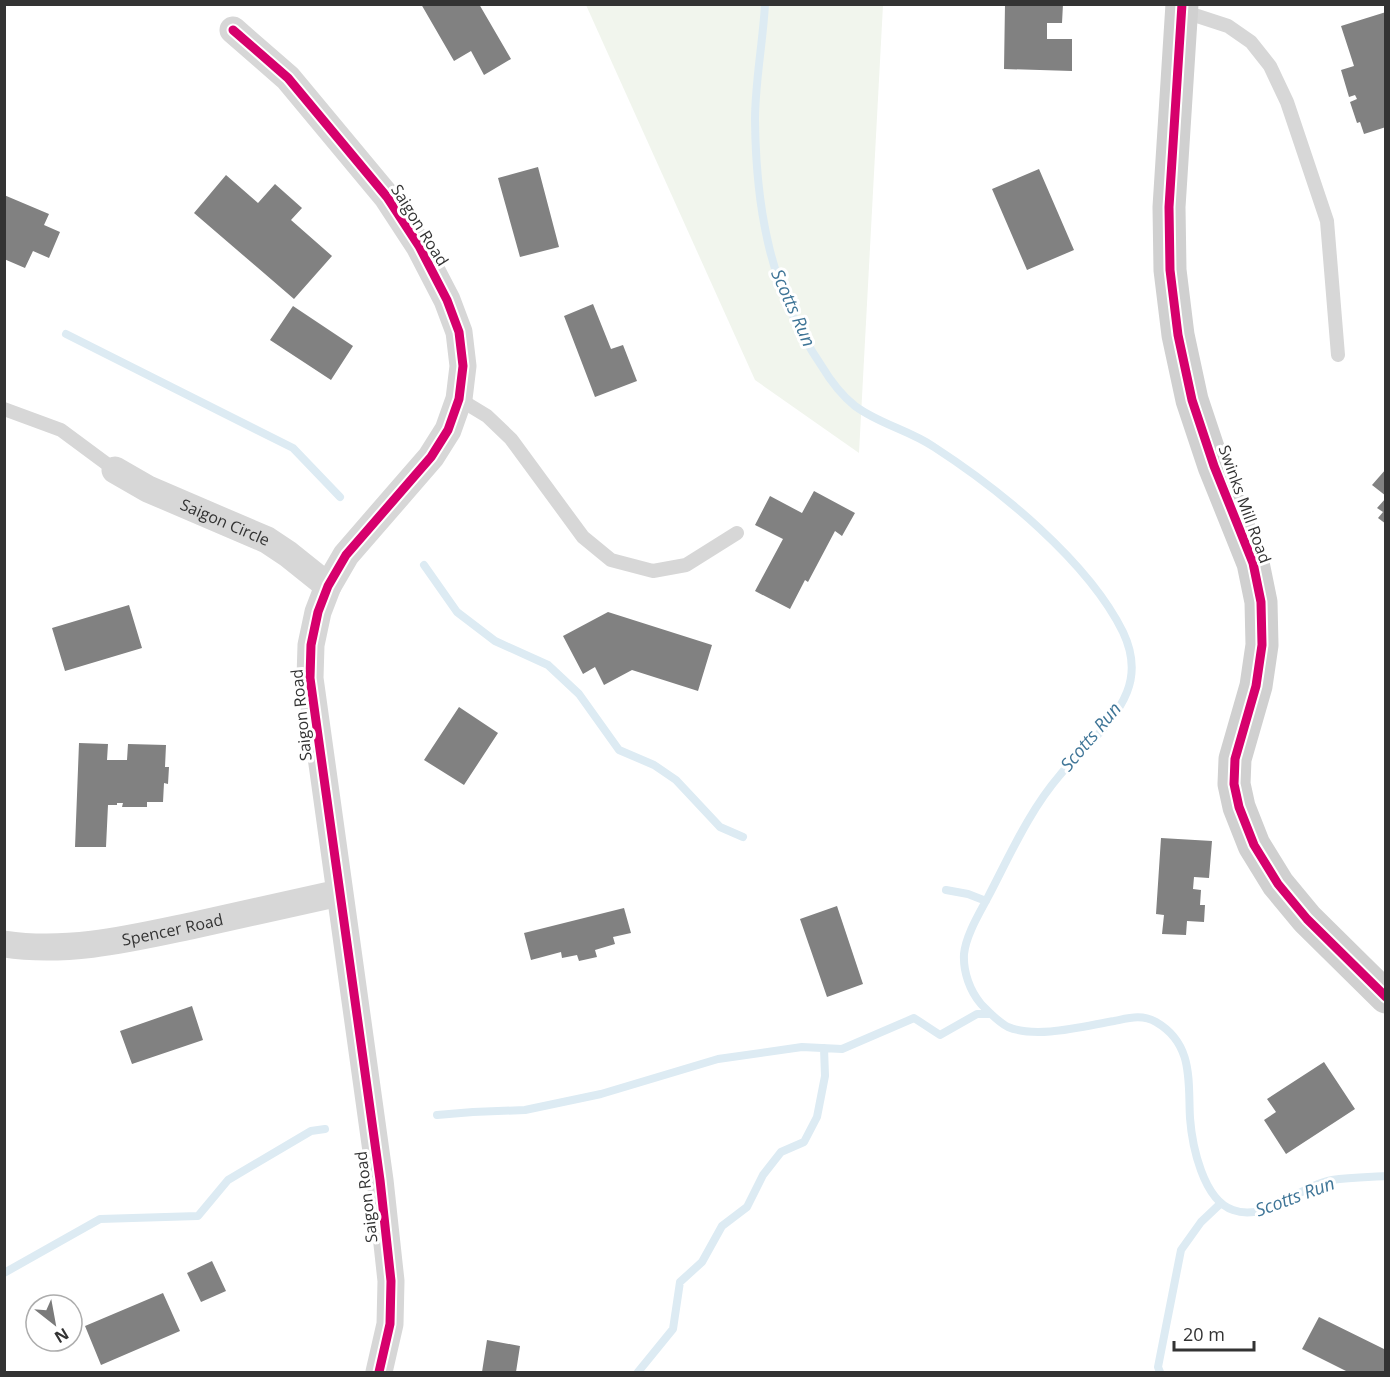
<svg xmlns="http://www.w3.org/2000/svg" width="1390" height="1377" font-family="'Open Sans',sans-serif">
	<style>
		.green { fill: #f1f5ed }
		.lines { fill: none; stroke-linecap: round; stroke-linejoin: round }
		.stream { stroke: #ddebf3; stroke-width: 8 }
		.building { fill: #818181 }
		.lane { stroke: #d7d7d7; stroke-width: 14 }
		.street { stroke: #d7d7d7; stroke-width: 27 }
		.secondary { stroke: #d0d0d0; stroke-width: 33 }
		.cycleway-casing { stroke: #fff; stroke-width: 13 }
		.cycleway { stroke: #d6006c; stroke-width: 9 }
		.labels { text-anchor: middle; stroke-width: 6; stroke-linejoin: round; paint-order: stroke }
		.street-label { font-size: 16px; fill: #333; stroke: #fff }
		.water-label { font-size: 18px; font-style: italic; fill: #3f7597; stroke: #fff }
	</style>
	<rect width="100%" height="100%" fill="#fff"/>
	<path class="green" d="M586 5H883L859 453 755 380Z"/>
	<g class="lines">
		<path class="stream" d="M765 4C763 42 755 82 755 120 756 209 770 290 821 365 830 380 841 395 855 406 879 424 909 430 934 447 999 489 1088 561 1123 632 1132 651 1135 672 1127 692 1114 725 1082 748 1060 775 1029 811 1010 855 988 897 979 914 966 935 964 954 963 972 970 991 981 1004 989 1012 998 1022 1008 1027 1037 1039 1084 1026 1114 1021 1129 1018 1142 1014 1156 1022 1194 1044 1188 1082 1190 1118 1192 1145 1203 1200 1233 1210 1267 1222 1299 1186 1332 1180 1349 1177 1368 1177 1386 1176
			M66 334 293 448 340 497
			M424 565 457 612 495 641 548 665 579 694 619 750 654 765 676 780 720 827 743 837
			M946 890 968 894 986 901
			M437 1115 473 1112 525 1110 601 1094 718 1059 802 1047 842 1049 914 1018 940 1035 977 1014H990
			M4 1273 100 1219 198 1216 228 1180 311 1131 325 1129
			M638 1372 673 1329 680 1282 702 1262 722 1226 747 1207 763 1175 781 1152 804 1142 817 1117 825 1076 824 1048
			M1160 1372 1158 1367 1181 1250 1201 1222 1220 1204"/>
	</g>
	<path class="building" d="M421 4H479L511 59 484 75 471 51 454 61Z
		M1005 4H1063L1062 23H1047V39H1072V71L1004 69Z
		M1386 12V127L1364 134 1360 122 1357 123 1350 102 1357 99 1355 95 1349 97 1341 70 1354 66 1341 26Z
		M538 167 559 247 520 257 498 178Z
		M1039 169 1074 250 1027 270 992 189Z
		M226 175 258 203 275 184 302 208 291 220 332 256 294 299 194 213Z
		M4 195 49 214 44 225 60 232 49 258 33 251 25 268 4 259Z
		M593 304 611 349 623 345 637 381 595 397 564 316Z
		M293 306 353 346 331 380 270 340Z
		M1386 469V496L1372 485Z
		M814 491 855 513 842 536 835 531 808 582 805 580 790 609 755 591 783 539 755 525 770 496 802 513Z
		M1386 498V524L1378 518 1383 512 1377 508Z
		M129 605 142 648 65 671 52 628Z
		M608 612 712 645 698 691 632 670 604 685 595 667 583 674 563 636Z
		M459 707 498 733 464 785 424 760Z
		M79 743 108 744 107 760H127L128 744 166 745 165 767H169L168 784 164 783 163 802H147V807H122L123 803H117V805H108L106 847H75Z
		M1161 838 1212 841 1209 878 1194 877 1193 889 1201 890 1200 905H1205L1204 922 1187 921 1186 935 1162 934 1164 915 1156 914Z
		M837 906 863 984 827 997 800 919Z
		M624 908 631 933 613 937 615 944 595 950 597 957 579 961 577 955 562 958 561 952 531 960 524 933Z
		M192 1006 203 1040 132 1064 120 1031Z
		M1324 1062 1355 1109 1286 1154 1264 1120 1276 1112 1267 1099Z
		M212 1261 226 1291 201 1302 187 1273Z
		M163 1293 180 1331 101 1365 85 1326Z
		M1319 1317 1386 1350V1372H1348L1302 1349Z
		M487 1340 520 1346 516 1372H482Z"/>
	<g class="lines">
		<path class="lane" d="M1182 11 1228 26 1251 42 1270 66 1287 102 1327 221 1338 355
			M459 399 487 416 511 439 583 537 611 560 653 571 686 565 737 533
			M4 409 61 430 115 470"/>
		<g class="street">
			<path d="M233 30 288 78 387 197 419 246 447 300 459 332 463 366 459 399 448 430 431 457 346 555 328 586 318 612 311 645 310 678 380 1180 391 1281 390 1324 379 1372"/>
			<path id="s1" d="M115 470 148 489 267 540 288 554 328 586"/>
			<path id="s2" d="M4 944C69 954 133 938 195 925 243 914 291 904 339 893"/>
		</g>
		<path class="secondary" d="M1182 4 1169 207 1170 270 1178 335 1192 400 1214 466 1253 563 1261 602 1262 645 1256 686 1235 759 1234 784 1239 807 1254 845 1278 884 1307 919 1386 997"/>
		<g class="cycleway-casing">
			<path id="cycleway" d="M1182 4 1169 207 1170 270 1178 335 1192 400 1214 466 1253 563 1261 602 1262 645 1256 686 1235 759 1234 784 1239 807 1254 845 1278 884 1307 919 1386 997
				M233 30 288 78 387 197 419 246 447 300 459 332 463 366 459 399 448 430 431 457 346 555 328 586 318 612 311 645 310 678 380 1180 391 1281 390 1324 379 1372"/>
		</g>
		<use href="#cycleway" class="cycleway"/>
	</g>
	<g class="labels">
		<g class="street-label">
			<text transform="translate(420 225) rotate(58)" y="6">Saigon Road</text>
			<text transform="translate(1245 504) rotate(70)" y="6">Swinks Mill Road</text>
			<text dy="6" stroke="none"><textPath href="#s1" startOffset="122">Saigon Circle</textPath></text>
			<text transform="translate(301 715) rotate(-96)" y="6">Saigon Road</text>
			<text dy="6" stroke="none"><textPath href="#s2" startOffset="170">Spencer Road</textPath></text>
			<text transform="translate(366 1197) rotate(-97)" y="6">Saigon Road</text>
		</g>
		<g class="water-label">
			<text transform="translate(793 308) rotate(66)" y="6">Scotts Run</text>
			<text transform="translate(1091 737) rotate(-50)" y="6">Scotts Run</text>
			<text transform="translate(1295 1197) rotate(-20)" y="6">Scotts Run</text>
		</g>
	</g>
	<rect width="1390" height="1377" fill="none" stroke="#333333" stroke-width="12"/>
	<g transform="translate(54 1323) rotate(149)"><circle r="28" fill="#ffffff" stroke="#adadad" stroke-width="1.5"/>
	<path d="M0-4.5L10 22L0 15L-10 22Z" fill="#7a7a7a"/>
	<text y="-9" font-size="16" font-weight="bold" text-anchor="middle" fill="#333333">N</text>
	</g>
	<path d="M1174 1341v9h80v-9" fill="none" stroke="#333333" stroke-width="3"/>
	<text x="1183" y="1341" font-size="18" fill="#333333" stroke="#ffffff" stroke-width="4.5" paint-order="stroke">20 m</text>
</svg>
